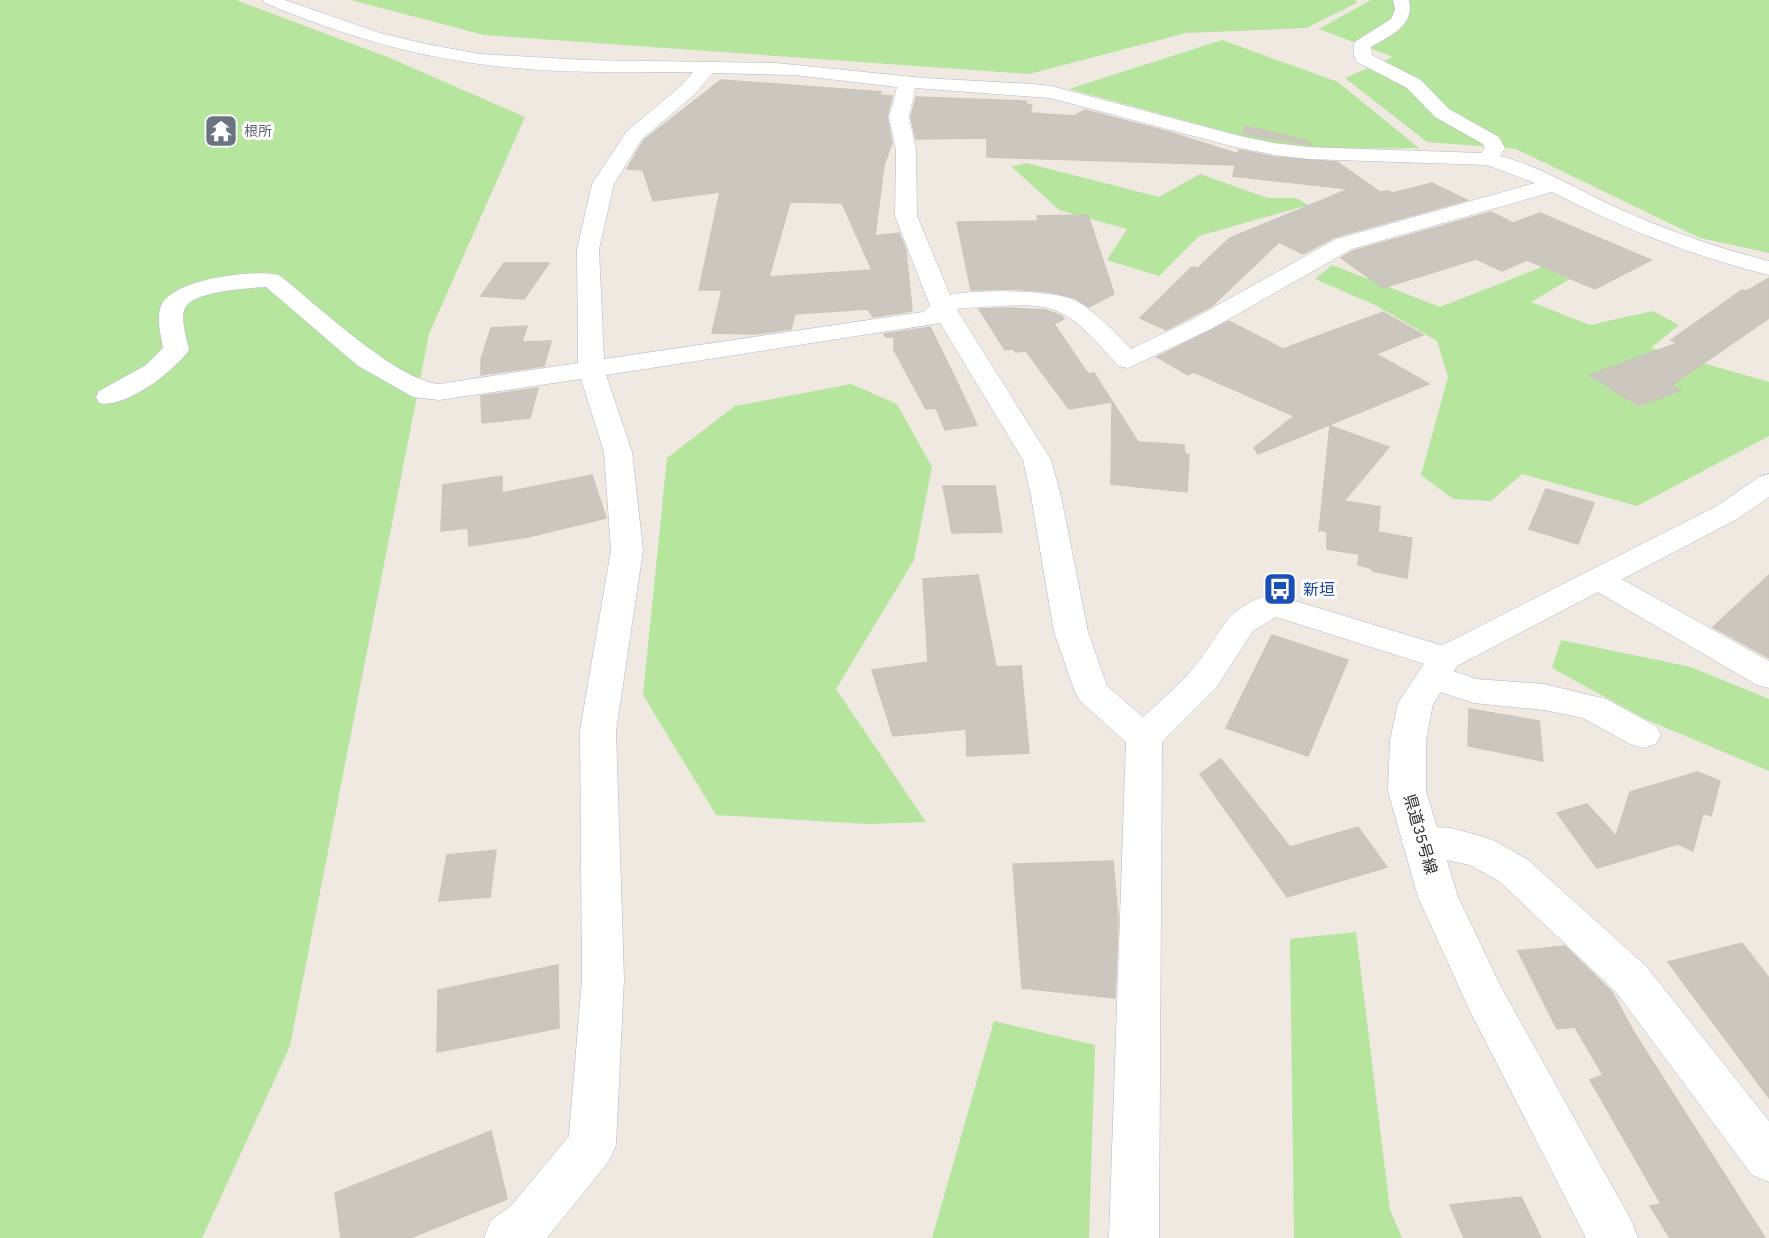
<svg xmlns="http://www.w3.org/2000/svg" width="1769" height="1238" font-family="'Work Sans','Noto Sans JP',sans-serif">
	<style>
		.green { fill: #b6e59e }
		.building { fill: #cbc7bf; stroke: #cbc5ba; stroke-width: 1.5; fill-rule: evenodd }
		.lines { fill: none; stroke-linecap: round; stroke-linejoin: round }
		.street-casing { stroke: #b4b7c1; stroke-width: 1 }
		.secondary-casing { stroke: #b4b7c1; stroke-width: 1 }
		.street { fill: #fff; fill-rule: evenodd }
		.secondary { fill: #fff; fill-rule: evenodd }
		.labels { text-anchor: middle; stroke-width: 6; stroke-linejoin: round; paint-order: stroke }
		.far-worship-label { font-size: 14px; fill: #5b616d; stroke: #fff; text-anchor: start }
		.transit-label { font-size: 16px; fill: #164399; stroke: #fff; text-anchor: start }
		.street-label { font-size: 16px; fill: #2e2e2e; stroke: #fff }
	</style>
	<rect width="100%" height="100%" fill="#efe9e1"/>
	<path class="green" d="M0 0H236L390 58 525 117 429 334 290 1046 202 1238H0Z
		M351 0H1356L1357 3 1306 28 1186 33 1029 74 484 35Z
		M1371 0H1769V253L1700 238 1516 149 1427 142 1345 78 1393 57 1319 29Z
		M1222 40 1338 82 1419 148 1332 149 1264 142 1069 89Z
		M1026 163 1159 197 1200 174 1268 198H1296L1308 205 1199 236 1159 276 1107 260 1127 229 1059 210 1012 167Z
		M1332 265 1440 307 1547 265 1570 279 1531 302 1590 325 1653 311 1679 325 1651 348 1769 382V436L1637 506 1522 474 1491 501 1453 499 1421 475 1448 377 1437 341 1377 306 1315 279Z
		M851 384 897 404 932 467 914 560 836 689 926 822 869 824 716 815 643 695 667 458 735 406Z
		M1561 640 1691 667 1769 699V771L1645 719 1552 668Z
		M1356 932 1390 1210 1402 1238H1294L1290 939Z
		M994 1021 1095 1045 1089 1238H932Z"/>
	<path class="building" d="M721 80 881 92 879 95 892 96 887 117 892 143 884 165 875 236 899 233 906 250 912 311 873 317 868 309 795 314 791 329 756 334 712 333 722 290H699L720 192 653 201 643 170 627 169 644 140ZM790 202 842 203 872 270 769 277Z
		M916 97 1026 101V104L1032 105 1030 113 1074 116 1085 110 1169 132 1238 154 1239 150 1274 157 1337 162 1380 192 1388 191 1393 193 1432 183 1467 200 1335 237 1303 254 1279 242 1212 306 1166 330 1140 318 1192 267 1198 268 1230 238 1349 189 1233 176 1235 165 987 157V138L916 139 911 117Z
		M1245 126 1305 140 1312 145 1243 134Z
		M1491 212 1513 223 1540 213 1651 260 1595 289 1527 260 1502 271 1476 259 1383 288 1341 258 1353 251Z
		M1088 215 1114 294 1089 307 1075 298 1049 292 1013 289 971 290 957 222 1038 221 1037 216Z
		M504 263H549L524 299 481 296Z
		M1769 278V318L1672 385 1681 390 1639 406 1589 375 1678 343 1671 340 1742 290 1747 291Z
		M1009 308 1046 310 1062 316 1064 319 1054 324 1088 374 1094 373 1138 442 1184 445 1185 454 1189 455 1187 492 1111 484 1112 402 1069 409 1026 351 1016 352 1013 349 1005 350 979 309Z
		M1383 312 1423 335 1376 354 1429 384 1258 454 1254 448 1294 416 1194 372 1188 375 1157 357 1229 321 1283 349Z
		M527 326 522 342 551 341 544 366 481 375V359L491 328Z
		M930 327 957 382 977 425 945 430 936 408 926 409 894 350V337H886L884 334Z
		M538 388 530 418 482 423 481 396Z
		M1330 426 1389 447 1344 501 1380 507 1378 532 1412 538 1407 578 1373 571 1371 568 1358 565 1359 554 1327 549V532L1320 530 1319 532Z
		M592 475 606 518 528 537 469 546 468 528 441 531 443 485 502 476V493Z
		M943 486H995L1002 532 952 533Z
		M1546 489 1594 503 1578 544 1529 529Z
		M978 575 996 667 1021 666 1029 753 967 756 966 729 893 736 872 670 928 662 923 579Z
		M1769 575V658L1713 627Z
		M1272 635 1348 660 1308 756 1226 728Z
		M1469 709 1539 721 1543 761 1468 746Z
		M1221 759 1290 847 1358 827 1387 867 1287 897 1200 774Z
		M1697 772 1720 781 1711 816 1703 813 1693 851 1678 844 1597 868 1557 813 1587 804 1616 836 1630 792Z
		M496 850 490 897 439 901 447 855Z
		M1113 861 1118 920 1115 998 1022 988 1013 864Z
		M1742 943 1769 978V1098L1668 962Z
		M1565 946 1612 992 1635 1034 1765 1238H1670L1650 1206 1661 1204 1590 1080 1603 1075 1575 1027 1557 1029 1518 951Z
		M558 965 559 1028 437 1052 438 990Z
		M491 1131 507 1199 410 1238H341L335 1193Z
		M1521 1197 1541 1238H1464L1450 1205Z"/>
	<g class="lines">
		<g class="street-casing">
			<path id="street" d="M263 0H285L380 33 426 44 480 54 584 60 776 63 924 78 1033 84 1051 86 1240 136 1274 143 1308 147 1481 153 1485 148 1483 144 1435 117 1407 88 1357 62C1353 56 1352 47 1356 41L1391 19 1395 9 1393 0H1409C1415 26 1390 36 1371 47L1372 55 1421 80 1449 109 1499 137 1505 148 1500 156C1542 167 1578 190 1617 208 1666 230 1717 248 1769 261V275C1692 256 1622 228 1552 192L1352 249 1211 329 1128 368 1119 366C1101 348 1080 320 1057 311 1032 300 987 308 960 308L957 310 1051 460 1061 496 1088 632 1107 686 1143 717C1159 702 1176 688 1190 672 1222 638 1219 609 1272 594L1457 650 1462 658 1457 666 1447 669 1476 679 1544 684 1606 699 1656 726 1661 735 1656 744 1643 748 1630 744 1583 718 1544 710 1474 703 1421 686 1416 677 1421 668 1431 666 1276 617 1253 631 1216 688 1162 742 1159 1238H1109L1126 742 1080 701 1075 692 1054 632 1031 496 1023 460 940 323 606 375 632 452 643 550 616 731 624 979 616 1145 609 1161 547 1238H484L491 1220 511 1206 569 1136 582 979 580 731 611 550 604 452 581 379 439 400 413 397 358 366 266 287C249 288 193 291 185 308 180 319 187 338 189 350 174 371 126 409 99 403L96 397 99 391 146 365 163 348C161 335 156 319 161 306 172 279 254 269 279 275 315 303 397 381 439 384L578 363 577 249 592 184 627 131 681 86 693 72C622 72 550 74 479 64 405 54 334 32 265 3ZM712 73 794 75 897 87 889 117 896 150 895 216 930 306 923 312 604 359 599 249 614 184 642 139 695 94ZM915 88 1050 98 1231 146 1274 155 1308 159 1487 165 1535 183 1336 239 1193 319 1131 349C1114 332 1096 311 1074 300 1053 290 974 289 950 295L917 216 916 150 909 117Z
				M1598 569 1609 572 1769 661V688L1757 685 1587 586 1582 579 1587 572Z
				M1421 826 1451 828 1481 836 1495 841 1527 859 1646 966 1769 1121V1182L1752 1175 1616 992 1499 881 1470 865 1407 852 1401 841 1407 830Z"/>
		</g>
		<g class="secondary-casing">
			<path id="secondary" d="M1769 474V497L1739 518 1457 666 1433 704 1426 740V791L1458 897 1500 985 1631 1220 1638 1238H1586L1470 1011 1418 897 1388 791 1390 740 1398 703 1433 650 1717 506 1759 477Z"/>
		</g>
		<use href="#street" class="street"/>
		<use href="#secondary" class="secondary"/>
	</g>
	<defs>
		<g id="temple-square" transform="scale(1.725)"><rect x="-9" y="-9" width="18" height="18" rx="4" fill="#6b7280" stroke="#fff"/><path d="M0-6L5-2H3V0L6.5 2.5H4V6H1.5V3h-3V6H-4V2.5H-6.5L-3 0V-2H-5Z" fill="#fff"/></g>
		<g id="bus-square" transform="scale(1.725)"><rect x="-9" y="-9" width="18" height="18" rx="4" fill="#1a4fb4" stroke="#fff"/><path d="M-5-6H5V4H4V6H2V4H-2V6H-4V4H-5ZM-3.5-4V0h7V-4ZM-3.5 1.2v1.5H-2V1.2ZM2 1.2v1.5H3.5V1.2Z" fill="#fff"/></g>
	</defs>
	<g fill-rule="evenodd">
		<use href="#temple-square" x="221" y="131"/>
		<use href="#bus-square" x="1280" y="589"/>
	</g>
	<g class="labels">
		<g class="far-worship-label">
			<text x="244" y="136">根所</text>
		</g>
		<g class="transit-label">
			<text x="1303" y="595">新垣</text>
		</g>
		<g class="street-label">
			<text transform="translate(1421 834) rotate(74)" y="6">県道35号線</text>
		</g>
	</g>
</svg>
